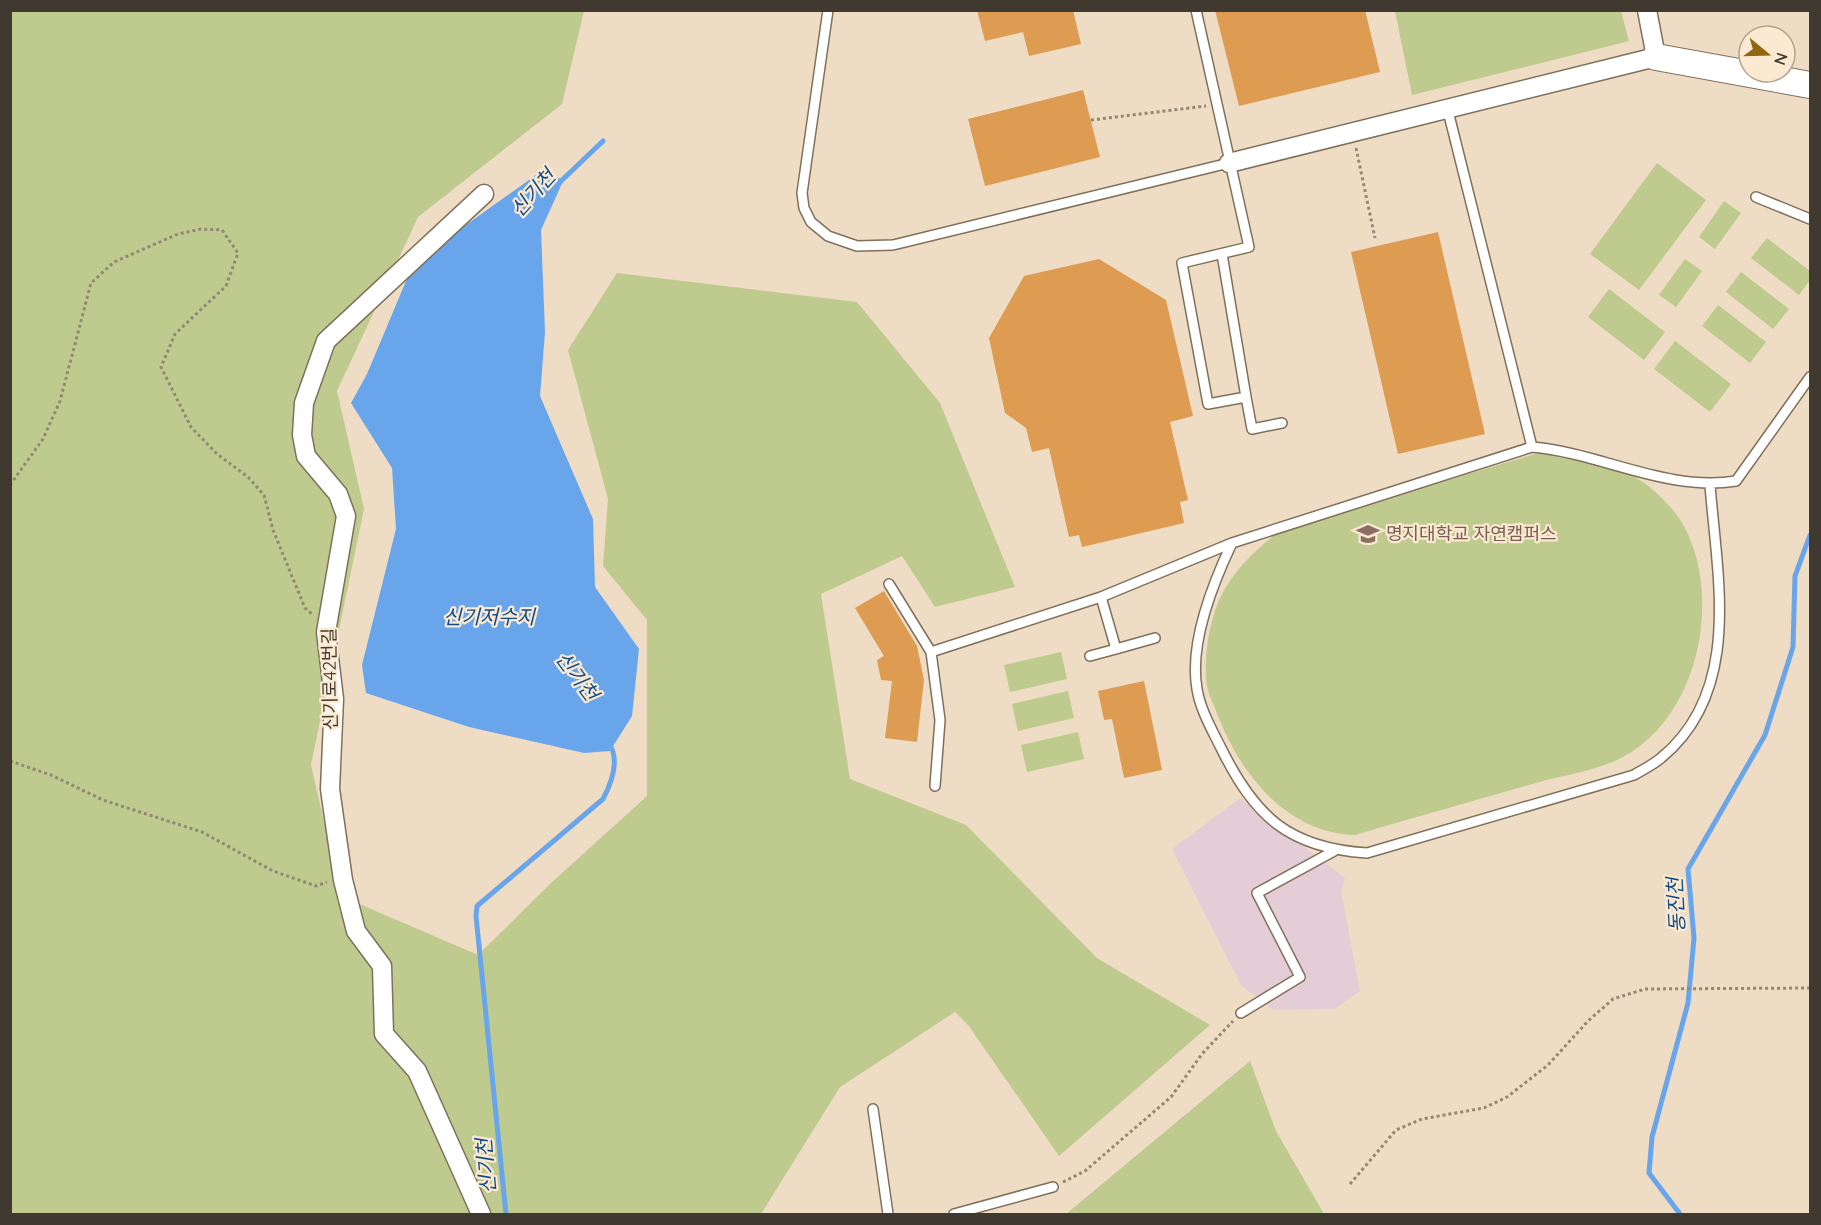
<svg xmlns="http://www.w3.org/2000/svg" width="1821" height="1225" font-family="Quicksand,'Noto Sans KR',sans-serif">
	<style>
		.industrial { fill: #e5cdd8 }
		.green { fill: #bfcb8e }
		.water { fill: #69a5eb }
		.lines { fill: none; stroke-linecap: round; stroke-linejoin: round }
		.stream { stroke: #69a5eb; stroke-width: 5 }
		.building { fill: #de9b52 }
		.service-casing { stroke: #80705b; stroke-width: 12 }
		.minor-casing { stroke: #80705b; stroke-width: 21 }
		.secondary-casing { stroke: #80705b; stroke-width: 28 }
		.path { stroke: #938776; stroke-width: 3; stroke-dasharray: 3 3; stroke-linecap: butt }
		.service { stroke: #fff; stroke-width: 9 }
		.minor { stroke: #fff; stroke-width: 18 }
		.secondary { stroke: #fff; stroke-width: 26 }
		.labels { text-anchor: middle; stroke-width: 4.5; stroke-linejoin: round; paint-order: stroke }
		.education-label { font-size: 18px; fill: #785e54; stroke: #fbe9d1; text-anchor: start }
		.street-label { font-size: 18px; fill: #40392f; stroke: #fbe9d1 }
		.water-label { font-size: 20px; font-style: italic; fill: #0e4c8b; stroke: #fbe9d1 }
	</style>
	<rect width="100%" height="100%" fill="#eedcc4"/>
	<path class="industrial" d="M1240 798 1345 878 1341 891 1360 991 1335 1009 1273 1010 1241 985 1172 849Z"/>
	<path class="green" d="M10 11H584L562 104 418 217 337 391 364 509 311 765 341 896 478 955 551 883 647 796V620L603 566 608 499 568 350 617 273 857 302 940 403 1015 587 935 607 902 556 821 594 850 779 966 825 1097 958 1210 1025 1059 1156 968 1025 955 1012 840 1087 761 1214H11Z
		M1395 11H1621L1629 41 1412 95Z
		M1657 163 1706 200 1639 290 1590 254Z
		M1724 201 1741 213 1715 249 1699 237Z
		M1767 238 1810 271V280L1799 295 1751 258Z
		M1685 259 1702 271 1676 307 1659 295Z
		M1741 272 1789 309 1773 329 1726 292Z
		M1609 289 1665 332 1644 360 1588 317Z
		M1718 305 1766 342 1750 363 1702 326Z
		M1675 341 1731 384 1710 412 1654 369Z
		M1545 451C1580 460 1623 464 1651 488 1666 501 1680 516 1688 534 1721 608 1696 719 1621 758 1601 769 1566 775 1543 781 1480 799 1418 817 1355 835 1287 833 1241 775 1218 716 1215 707 1209 696 1207 686 1203 660 1209 620 1221 596 1235 568 1258 548 1282 529Z
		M1061 652 1067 679 1010 692 1004 665Z
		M1068 691 1074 718 1018 731 1012 704Z
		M1078 732 1084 759 1027 772 1021 745Z
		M1250 1061 1276 1131 1324 1214H1066Z"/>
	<path class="water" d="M536 175 564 179 541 230 545 332 540 396 593 519 595 587 639 649 632 716 610 751 584 753 469 727 366 693 362 665 396 529 392 468 351 403 367 374 414 262Z"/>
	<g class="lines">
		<path class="stream" d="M559 183 603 141
			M506 1214 476 916 477 906 603 799C612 782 621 759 608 742
			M1680 1214 1649 1173 1652 1137 1688 1003 1694 938 1688 869 1765 735 1793 647 1795 576 1810 535"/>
	</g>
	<path class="building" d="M977 10H1073L1081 44 1029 56 1023 32 985 41Z
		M1215 10H1365L1380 72 1239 106Z
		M1083 90 1100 157 985 186 968 119Z
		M1438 232 1485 434 1398 454 1351 252Z
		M1099 259 1166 300 1193 416 1170 422 1188 500 1180 502 1184 523 1082 547 1079 535 1069 537 1049 448 1032 452 1026 428 1005 413 989 338 1024 276Z
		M884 591 917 646 924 680 917 742 885 738 892 681 881 680 877 660 884 656 855 608Z
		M1144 681 1162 770 1124 778 1112 719 1104 720 1098 691Z"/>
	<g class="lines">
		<g class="service-casing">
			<path id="service" d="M828 10 802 193 804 208 811 222 828 236 857 246 893 245 1229 163
				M1196 10 1249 247 1182 263 1208 404 1246 397 1222 254
				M1447 107 1532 447
				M1756 197 1810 219
				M1246 397 1252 429 1282 423
				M1710 485C1717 577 1743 691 1661 758 1653 765 1642 770 1634 775L1367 853C1289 848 1255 817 1221 748 1212 730 1200 709 1197 689 1189 644 1213 583 1232 543L1532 447C1601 453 1666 492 1736 481L1810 377
				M889 584 931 652
				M1101 597 1116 649 1155 638
				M1090 656 1116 649
				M935 786 940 720 931 652 1101 597 1232 543
				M1241 1013 1300 977 1257 893 1334 851
				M873 1109 888 1214
				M954 1214 1053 1187"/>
		</g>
		<g class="minor-casing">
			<path id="minor" d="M1229 163 1656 57 1647 10
				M481 1214 417 1071 384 1034 382 966 356 931 343 880 330 789 334 699 326 632 346 516 338 494 306 456 302 435 304 403 326 341 484 194"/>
		</g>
		<g class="secondary-casing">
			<path id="secondary" d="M1656 57 1810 85"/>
		</g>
		<path class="path" d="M1091 120 1206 106
			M1356 148 1375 238
			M10 485 43 439 60 401 91 283 114 262 178 234 201 229 222 230 238 253 226 286 175 334 161 367 191 427 217 454 248 477 264 495 273 530 305 608 312 614
			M10 761 51 775 103 800 202 832 273 871 316 886 327 882
			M1063 1182 1085 1171 1171 1097 1202 1054 1233 1021
			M1350 1184 1396 1130 1422 1119 1484 1108 1507 1097 1548 1065 1588 1021 1613 999 1645 989 1810 988"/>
		<use href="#service" class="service"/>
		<use href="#minor" class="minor"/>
		<use href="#secondary" class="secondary"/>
	</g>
	<defs>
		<g id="university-bare" transform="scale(1.8)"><path d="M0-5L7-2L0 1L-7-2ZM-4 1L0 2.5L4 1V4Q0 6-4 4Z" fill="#8d6e63" stroke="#fbe9d1" stroke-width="2.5" paint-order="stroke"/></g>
	</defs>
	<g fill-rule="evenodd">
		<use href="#university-bare" x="1368" y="534"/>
	</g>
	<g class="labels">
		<g class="education-label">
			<text x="1386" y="540">명지대학교 자연캠퍼스</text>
		</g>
		<g class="street-label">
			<text transform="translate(330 679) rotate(-91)" y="6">신기로42번길</text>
		</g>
		<g class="water-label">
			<text transform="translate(533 193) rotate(-48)" y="7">신기천</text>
			<text x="489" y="624">신기저수지</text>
			<text transform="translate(577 676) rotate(53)" y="7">신기천</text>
			<text transform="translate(1676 905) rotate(-93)" y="7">동진천</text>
			<text transform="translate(486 1166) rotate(-95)" y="7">신기천</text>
		</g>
	</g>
	<rect width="1821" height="1225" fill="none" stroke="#40392f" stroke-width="24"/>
	<g transform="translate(1767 54) rotate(109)"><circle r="28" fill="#fbe9d1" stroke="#b0a390" stroke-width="1.5"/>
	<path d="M0-4.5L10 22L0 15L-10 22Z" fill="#936511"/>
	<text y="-9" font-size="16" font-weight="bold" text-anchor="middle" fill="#40392f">N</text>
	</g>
</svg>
